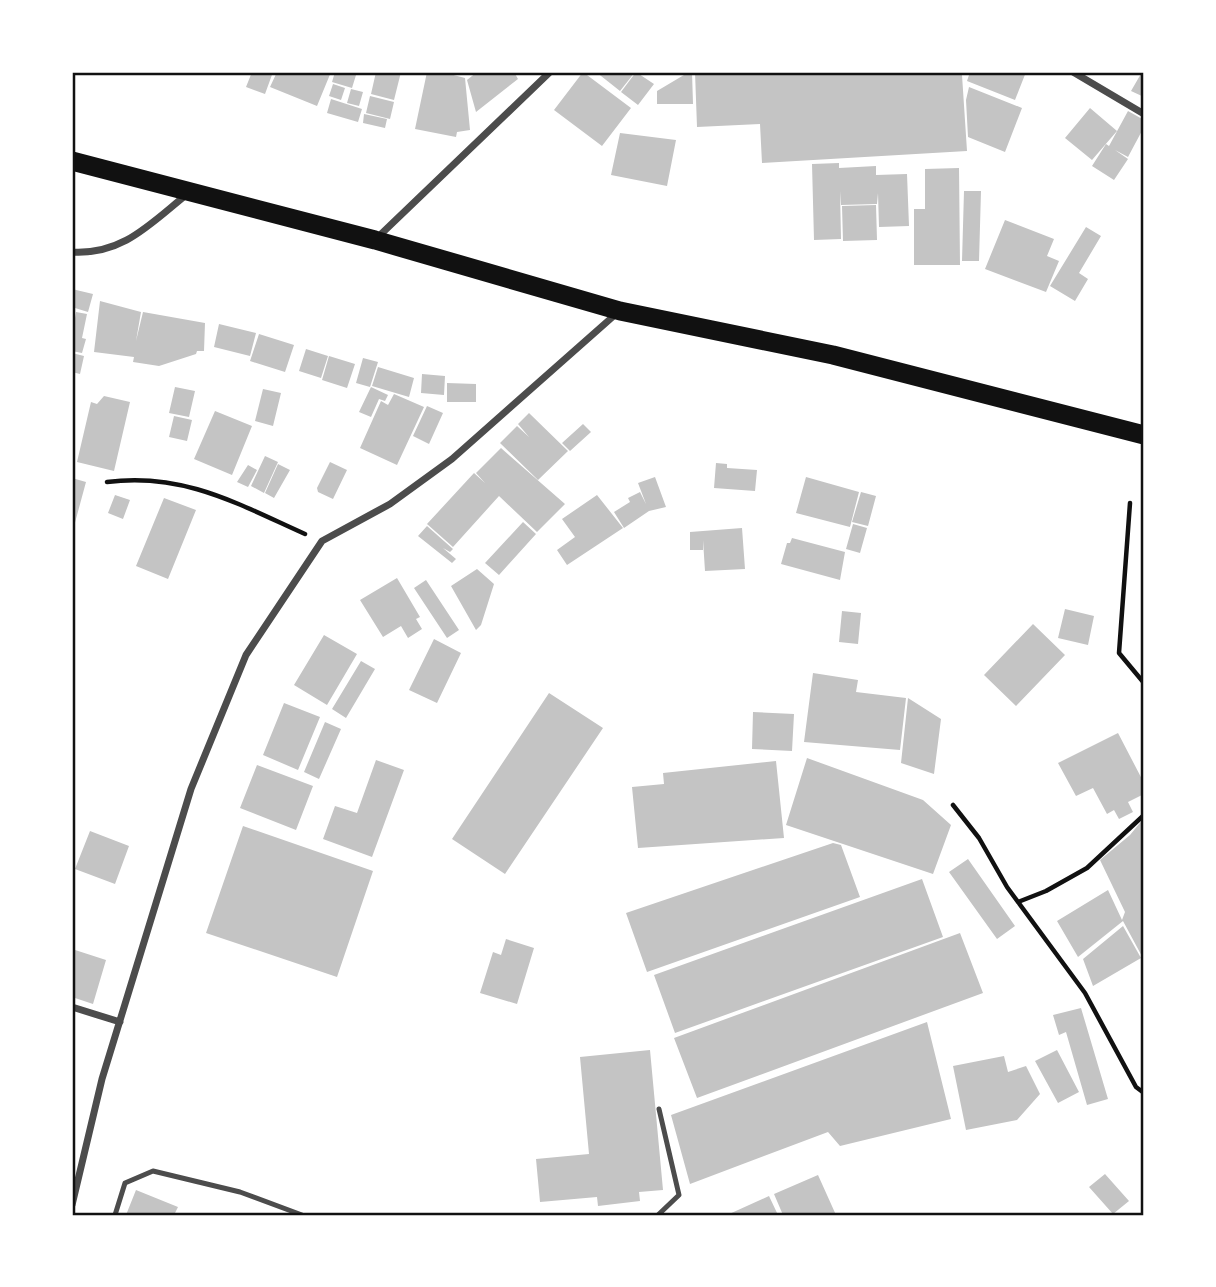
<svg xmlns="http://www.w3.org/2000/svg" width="1216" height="1287" font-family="'Fira Sans Condensed',sans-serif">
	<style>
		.building { fill: #c4c4c4 }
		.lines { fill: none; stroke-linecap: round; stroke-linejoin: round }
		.path { stroke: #111; stroke-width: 4.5 }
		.service { stroke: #4c4c4c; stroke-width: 5 }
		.minor { stroke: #4c4c4c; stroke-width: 7 }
		.trunk { stroke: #111; stroke-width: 19 }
		.neatline { fill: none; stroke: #111; stroke-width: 2.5 }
	</style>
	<rect width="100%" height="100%" fill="#fff"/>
	<path class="building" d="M252 72H273L265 94 246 87Z
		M277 72H331L317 106 270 87Z
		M335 72 356 75 352 88 332 82Z
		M376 72H401L394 100 371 94Z
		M427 72H442L465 78 470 130 457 132 456 137 415 129Z
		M477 72H514L518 79 476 112 467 80Z
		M583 72 631 108 602 146 554 110Z
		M596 72H635L620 91Z
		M636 72 654 84 638 105 621 92Z
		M689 72H692L693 104H657V91Z
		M695 72H948L962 75 967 151 762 163 760 124 697 127Z
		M970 72H1026L1015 100 967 81Z
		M1142 72H1144V97L1131 91Z
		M333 84 345 88 341 100 329 96Z
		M969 87 1022 108 1005 152 968 137 966 100Z
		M351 89 363 92 359 106 347 103Z
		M370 96 394 102 390 119 366 113Z
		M331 99 362 109 358 122 327 113Z
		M1090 108 1117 131 1092 160 1065 138Z
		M1128 111 1144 120V127L1128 157 1115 150 1128 159 1114 180 1092 166 1106 144 1109 146Z
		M364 114 387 119 385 128 363 123Z
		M620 133 676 140 667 186 611 175Z
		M839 163V168L876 166V175L907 174 909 226 879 227 878 193 877 204 841 205 840 191 841 239 814 240 812 164Z
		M959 168 960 265H914V209H925V169Z
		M964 191H981L979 261H962Z
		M876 205 877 240 843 241 842 206Z
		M1005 220 1054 239 1047 256 1059 261 1046 292 985 269Z
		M1086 227 1101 236 1079 273 1088 279 1075 301 1050 286Z
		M72 289 93 294 88 312 75 308 74 315 72 314Z
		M100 301 141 312 136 341 143 312 205 323 204 351H197L196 354 159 366 133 362 134 357 94 352Z
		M76 312 87 314 82 338 86 339 82 353 72 351V317L75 318Z
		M219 324 256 333 250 356 214 347Z
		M259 334 294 345 285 372 250 361Z
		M306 349 328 356 321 378 299 371Z
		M72 353 84 356 80 374 72 372Z
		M329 356 355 364 347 388 322 380Z
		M363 358 378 362 370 387 356 383Z
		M378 367 414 378 409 397 372 386Z
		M422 374 445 376 444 395 421 393Z
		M447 383 476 384V402H447Z
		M175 387 195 391 189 417 169 413Z
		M371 387 388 395 385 401 379 399 371 417 359 412Z
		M263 389 281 393 273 426 255 421Z
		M394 394 424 407 397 465 360 448 381 401 388 405Z
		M104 396 130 402 114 471 77 462 91 402 97 404Z
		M427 406 443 413 429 444 413 436Z
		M215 411 252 426 232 475 194 459Z
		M529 413 568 451 538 480 500 443 517 426 529 437 518 424Z
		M174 416 192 420 187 441 169 437Z
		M583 424 591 432 570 451 562 443Z
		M501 448 565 504 537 532 499 496 453 547 427 524 474 473 485 483 476 473Z
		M265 456 278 462 264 493 251 486Z
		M330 462 347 470 333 499 318 492 317 488Z
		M716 463 727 464V468L757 470 755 491 714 488Z
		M278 464 290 470 274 498 265 493Z
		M248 465 257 470 248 487 237 482Z
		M655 477 666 507 649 511 624 528 614 512 630 502 628 498 640 492 646 504 638 483Z
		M806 477 859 492 850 527 796 513Z
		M72 478 86 482 73 530H72Z
		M861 492 876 496 868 526 852 522Z
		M115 495 130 500 123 519 108 513Z
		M597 495 623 528 567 565 557 550 575 537 562 519Z
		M164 498 196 510 168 579 136 566Z
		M523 522 536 534 499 575 485 563Z
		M853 524 867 528 860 553 846 549Z
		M427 526 453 549 450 552 443 548 456 559 452 563 418 536Z
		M742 528 745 569 705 571 703 540V550H690V532Z
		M792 538 845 552 840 580 781 564 787 543H790Z
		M477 569 494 584 481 625 476 630 451 586Z
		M397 578 420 617 416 619 422 629 408 638 401 626 383 637 360 600Z
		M426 580 459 630 447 638 414 588Z
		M1065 609 1094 616 1088 645 1058 638Z
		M842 611 861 613 858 644 839 642Z
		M1033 624 1065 655 1016 706 984 675Z
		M324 635 357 654 327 705 294 685Z
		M434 639 461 653 437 703 409 690Z
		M361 661 375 669 346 718 332 709Z
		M813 673 858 680 856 692 906 698 900 750 804 742Z
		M549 693 603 728 505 874 452 839Z
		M908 698 941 719 934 774 901 763Z
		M284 703 320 717 298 770 263 755Z
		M753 712 794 714 792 751 752 749Z
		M325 722 341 729 319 779 304 772Z
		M1118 733 1144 783V794L1128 802 1133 812 1119 819 1114 810 1107 814 1093 788 1076 796 1058 763Z
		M807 758 923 800 951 825 933 874 786 825Z
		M376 760 404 770 372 857 323 839 335 806 357 813Z
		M776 761 784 838 638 848 632 787 664 784 663 773Z
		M257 765 313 786 296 830 240 808Z
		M1144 818V960L1123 921 1078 957 1057 921 1108 890 1122 920 1125 912 1100 860 1130 835Z
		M243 826 373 871 337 977 206 933Z
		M90 831 129 846 115 884 75 869Z
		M833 843 841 845 860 897 647 972 626 913Z
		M968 859 1015 926 997 939 949 872Z
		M922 879 943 937 675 1033 654 975Z
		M1123 926 1141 958 1093 986 1083 959Z
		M960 933 983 993 697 1098 674 1038Z
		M506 939 534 948 517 1004 480 993 493 952 501 955Z
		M72 949 106 960 93 1004 72 997Z
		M1081 1008 1108 1099 1087 1105 1066 1032 1059 1035 1053 1015Z
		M927 1022 951 1119 840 1146 828 1132 690 1184 671 1115Z
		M650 1050 663 1190 639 1192 640 1201 598 1206 597 1197 540 1202 536 1159 589 1154 580 1057Z
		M1057 1050 1079 1092 1058 1103 1035 1061Z
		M1004 1056 1008 1072 1026 1066 1040 1094 1017 1120 966 1130 953 1066Z
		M1105 1174 1129 1201 1113 1214 1089 1187Z
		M818 1175 836 1215H783L774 1194Z
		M136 1190 178 1207 174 1215H126Z
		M769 1196 778 1215H727Z"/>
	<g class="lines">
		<path class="path" d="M107 482C183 472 238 504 305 534
			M1130 503 1119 653 1144 683
			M953 805 979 838 1007 887 1085 993 1136 1087 1144 1093
			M1018 902 1046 891 1087 868 1144 815"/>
		<path class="service" d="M115 1215 125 1183 153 1171 240 1192 302 1215
			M658 1215 679 1195 659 1109"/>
		<path class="minor" d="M1073 72 1144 114
			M378 237 550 72
			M72 252C122 255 149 225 186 195
			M72 1007 120 1022
			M72 1205 102 1079 191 789 246 655 322 541 390 504 452 459 617 313"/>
		<path class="trunk" d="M72 161 375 240 620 311 833 355 1144 435"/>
	</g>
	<rect width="1216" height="1287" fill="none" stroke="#ffffff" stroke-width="147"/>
	<rect x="74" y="74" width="1068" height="1140" class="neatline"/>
</svg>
